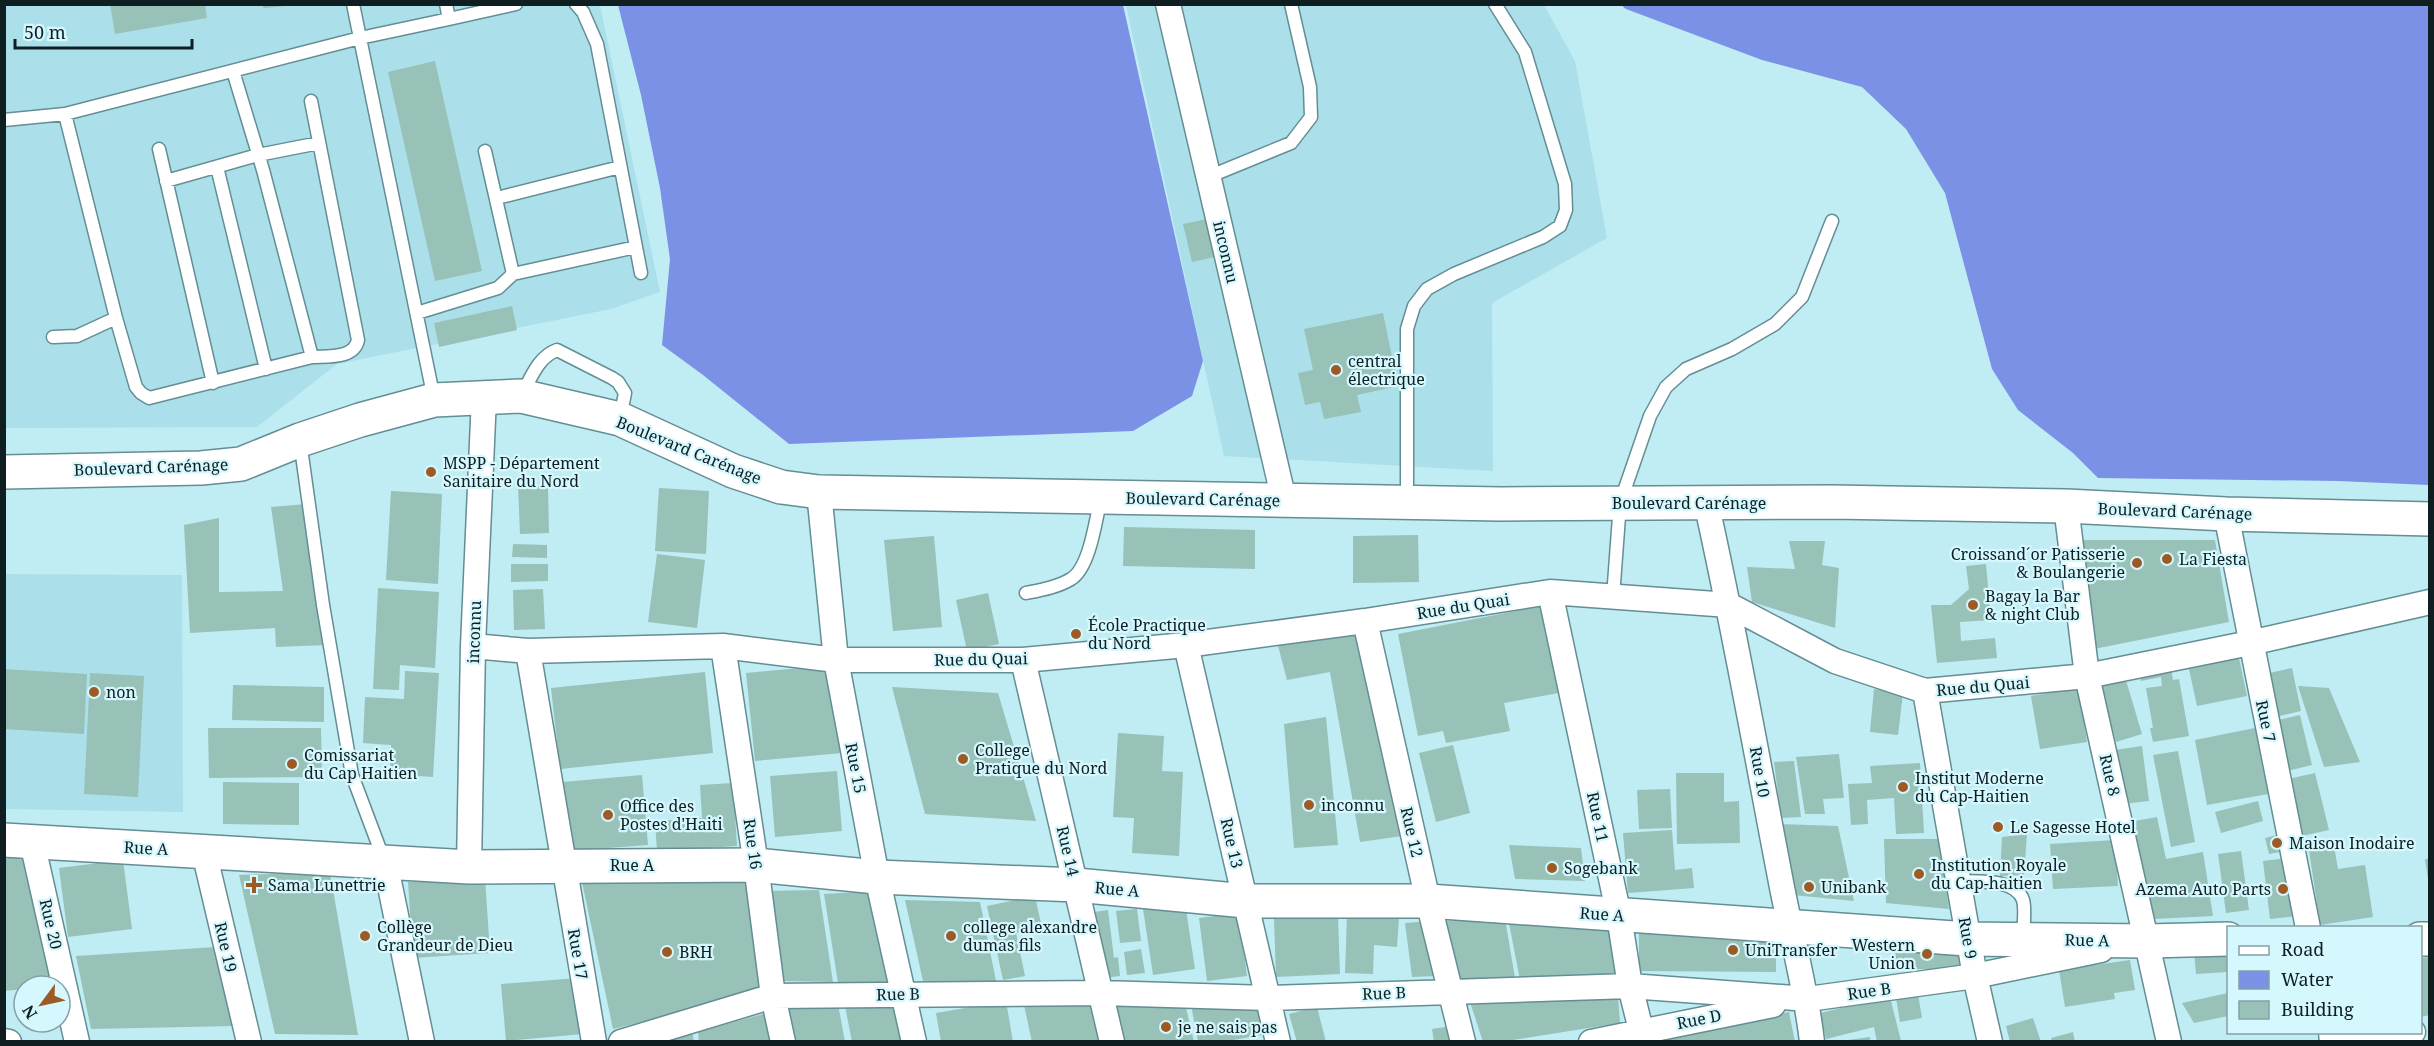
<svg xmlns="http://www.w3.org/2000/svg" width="2434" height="1046" font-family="'Noto Serif',serif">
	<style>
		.built { fill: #abe0ea }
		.water { fill: #7b91e6 }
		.building { fill: #98c1b8 }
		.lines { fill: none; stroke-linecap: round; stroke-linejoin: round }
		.lane-casing { stroke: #648d94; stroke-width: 15 }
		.street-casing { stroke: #648d94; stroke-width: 27 }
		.secondary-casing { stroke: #648d94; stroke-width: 36 }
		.lane { stroke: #fff; stroke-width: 12 }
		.street { stroke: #fff; stroke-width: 24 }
		.secondary { stroke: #fff; stroke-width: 33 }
		.poi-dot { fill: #9c5b26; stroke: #d5f7fe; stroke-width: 2 }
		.labels { text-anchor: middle; stroke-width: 4.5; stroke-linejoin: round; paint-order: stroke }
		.street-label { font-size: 16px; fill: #0e1e21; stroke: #d5f7fe }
		.poi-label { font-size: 16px; fill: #0e1e21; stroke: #d5f7fe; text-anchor: start }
	</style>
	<rect width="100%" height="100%" fill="#c0ecf4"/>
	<path class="built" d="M4 5H600L660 292 611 309 337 364 257 427 5 428Z
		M1126 5H1544L1575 61 1607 238 1492 303 1493 471 1224 456Z
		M5 574 182 575 183 812 5 809Z"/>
	<path class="water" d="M618 5H1123L1203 361 1192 396 1133 431 789 444 703 375 662 345 670 259 660 188 641 95Z
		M1621 5H2429V485L2338 481 2098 478 2073 453 2018 410 1992 369 1945 193 1906 129 1862 87 1762 60 1626 9Z"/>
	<path class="building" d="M110 4H205L207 18 115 34Z
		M260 4H285V6L264 8Z
		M435 61 482 271 435 281 388 72Z
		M1207 219 1215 257 1192 262 1183 224Z
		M512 306 517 330 439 347 434 323Z
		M1383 313 1398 386 1357 395 1361 412 1324 419 1320 402 1305 405 1298 373 1313 370 1304 329Z
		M518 486H548L549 533 520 534Z
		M659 488 709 491 706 554 655 551Z
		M391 491 442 494 438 584 386 580Z
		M307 504 327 645 276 647 275 628 190 633 184 525 219 518V592L283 591 271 507Z
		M1124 527 1255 530V569L1123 566Z
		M1418 535 1419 582 1353 583V536Z
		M934 536 942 627 893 631 884 540Z
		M2074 540H2215L2229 622 2094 649Z
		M1789 541H1825L1822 565 1839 568 1835 628 1752 602 1747 567 1795 569Z
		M513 544 547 545V558L512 557Z
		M657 554 705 560 697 628 648 622Z
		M511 564H548V581L511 582Z
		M1986 564 1991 620 1960 622 1961 641 1995 638 1997 658 1937 663 1931 605H1951L1969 589 1966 566Z
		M378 588 439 592 435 668 400 665 399 690 373 689Z
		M543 589 545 629 514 630 513 590Z
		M988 593 999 644 967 651 956 600Z
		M1542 606 1559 693 1504 703 1510 731 1446 743 1443 731 1418 736 1398 634Z
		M1359 631 1402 836 1360 842 1330 672 1287 680 1277 642Z
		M2239 658 2247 696 2197 706 2189 669Z
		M833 665 842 753 755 761 746 673Z
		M2292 668 2301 711 2271 718 2260 675Z
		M4 669 87 674 84 734 4 729Z
		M2171 669 2173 680 2179 679 2189 736 2153 742 2150 728H2153L2146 688 2162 686 2161 677 2141 681 2140 674Z
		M405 671 439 673 433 777 390 774 391 745 363 743 365 697 404 699Z
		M705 672 713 753 560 769 551 688Z
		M90 673 144 676 138 797 84 794Z
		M2125 677 2142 734 2116 742 2099 685Z
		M233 685 324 687V722L232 720Z
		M2298 686 2329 688 2360 762 2324 767Z
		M892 687 998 693 1036 821 925 814Z
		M2079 688 2087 742 2040 749 2031 696Z
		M1874 689 1903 693 1898 735 1870 732Z
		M2300 715 2312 765 2287 771 2274 721Z
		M1326 717 1338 845 1294 848 1284 724Z
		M208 728H321L322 777 209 778Z
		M2255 728 2268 794 2207 805 2195 740Z
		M1118 733 1164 736 1162 771 1183 772 1179 856 1132 853 1134 818 1113 817Z
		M1453 745 1470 813 1436 822 1419 753Z
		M2142 746 2149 801 2122 804 2115 750Z
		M2178 751 2195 842 2171 847 2153 755Z
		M1839 754 1844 798 1823 799 1825 814H1805L1796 757Z
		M1794 761 1801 817 1781 818 1774 762Z
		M1920 763 1924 833 1896 834 1894 798 1867 800 1868 824 1851 825 1848 784 1872 783 1870 766Z
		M837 771 842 831 775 837 770 776Z
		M1676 773H1724V802L1739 801 1740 843 1677 844Z
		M2315 773 2329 830 2297 837 2284 780Z
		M642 775 648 845 569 851 563 782Z
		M223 782 299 783V825L223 824Z
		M733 783 737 846 657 851 655 821 702 818 700 785Z
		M1670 789 1672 828 1639 829 1637 790Z
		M2258 801 2263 821 2221 833 2215 812Z
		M2157 817 2166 859 2203 852 2213 916 2154 919 2129 822Z
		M1779 824 1838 826 1854 901 1793 895Z
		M1672 830 1675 870 1692 868 1694 888 1628 893 1623 833Z
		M2027 834 2024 875 2000 876 2002 837Z
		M2281 834 2286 851 2269 854 2265 838Z
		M1884 839H1939L1949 909 1886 903Z
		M2115 840 2118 886 2053 889 2050 844Z
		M2333 840 2338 869 2365 865 2373 917 2320 925 2308 843Z
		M1509 845 1581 848 1585 881 1515 879Z
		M2241 851 2249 910 2226 913 2218 854Z
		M34 853 60 986H24V989L4 991V856Z
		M2289 858 2296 916 2270 919 2263 861Z
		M2425 859H2430V879H2428Z
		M123 860 132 929 68 937 59 868Z
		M330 872 358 1035 275 1034 239 875Z
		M485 878 490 953 413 958 408 882Z
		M582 882H752L767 991 613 1029Z
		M819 890 833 982 779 981 764 891Z
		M878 891 895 984 838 983 824 894Z
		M1035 896 1042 928 1016 933 1025 976 1003 980 987 906Z
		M905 900 980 902 996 981H923Z
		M1185 903 1195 969 1153 975 1143 909Z
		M1137 909 1141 941 1120 943 1116 911Z
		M1108 910 1114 958 1118 957 1120 976 1103 978 1094 912Z
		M1239 913 1247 976 1207 981 1199 918Z
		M1347 914 1399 917 1397 947 1374 945 1373 974 1345 973Z
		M1338 917 1340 974 1276 977 1274 919Z
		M1508 918 1613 929 1621 978 1520 980Z
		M1505 919 1515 978 1458 980 1446 921Z
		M1430 921 1438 976 1412 977 1405 923Z
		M1639 931 1776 932V972L1639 971Z
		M1895 939H1960V969H1896Z
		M216 947 233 1026 91 1029 76 956Z
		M1141 949 1145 973 1127 975 1124 952Z
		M2228 949V972L2196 974 2194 951Z
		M2430 957V1015L2420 1017V958Z
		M2130 960 2135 990 2114 993 2115 999 2065 1007 2059 970Z
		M578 978 583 1034 506 1041 501 984Z
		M2228 993V1016L2194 1023 2182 1003Z
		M1918 994 1922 1018 1900 1022 1896 998Z
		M1618 996 1620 1023 1500 1042H1483L1469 999Z
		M1890 997 1901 1041 1877 1042 1874 1027 1826 1039 1820 1013Z
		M1006 1001 1013 1042H941L936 1013Z
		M1260 1001 1267 1034 1222 1042H1198L1191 1005Z
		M1091 1002 1100 1042H1032L1024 1005Z
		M1108 1002 1185 1003 1194 1042H1116Z
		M786 1003 838 1004 845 1042H792Z
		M901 1004 910 1042H852L845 1006Z
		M1317 1007 1326 1042H1297L1289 1014Z
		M770 1012 774 1042H699L698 1032Z
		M1789 1012 1795 1042H1659L1658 1041Z
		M2033 1018 2041 1042H2010L2006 1026Z
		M1452 1026 1455 1042H1434L1432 1029Z
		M692 1030 694 1042H658Z
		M2073 1032 2075 1042H2052L2051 1038Z
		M1870 1037V1042H1848V1040Z"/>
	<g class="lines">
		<g class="lane-casing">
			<path id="lane" d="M353 4 434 399
				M576 4 583 12 597 44 641 273
				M449 19 516 4
				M311 101 358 340C354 359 328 356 312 357
				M4 120 65 114 360 38 449 19 446 4
				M159 149 213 383
				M217 167 266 369
				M1208 177 1291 143 1311 117 1310 87 1291 4
				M166 181 258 155 319 143
				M497 198 620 167
				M513 274 636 247
				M417 313 498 288 513 274 485 151
				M116 318 136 387 141 393 149 398 312 357 263 170 233 71
				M53 337 77 336 116 318 65 114
				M522 394C531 378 538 357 557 350L612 378 618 382 625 393 620 418
				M300 441 323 605 352 775 384 860
				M1407 501V329L1414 306 1427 289 1454 274 1543 237 1560 226 1566 210 1565 184 1525 52 1495 4
				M1026 593C1041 590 1058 587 1071 579 1090 568 1096 518 1101 497
				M1613 597 1620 503 1650 416 1666 387 1686 369 1732 349 1775 324 1802 297 1832 221
				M1958 881C1976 882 2016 878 2023 900 2026 911 2023 927 2023 938"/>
		</g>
		<g class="street-casing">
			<path id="street" d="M1168 4 1284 500
				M819 492 836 660 877 877 914 1042
				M1706 502C1734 627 1756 752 1780 877 1790 932 1806 986 1812 1042
				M2066 506 2087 676 2169 1042
				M2226 514 2308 928
				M1550 592 1619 916 1630 986 1644 1042
				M1365 621 1428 901 1463 1042
				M1186 645 1278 1042
				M473 646 528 651 723 646 836 660H1023L1186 645 1365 621 1550 592 1729 605 1835 661 1925 691 2087 676 2250 643 2430 602
				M723 646 756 865 773 996 783 1042
				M528 651 594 1042
				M1023 660 1112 1042
				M1925 691 1975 976 1990 1042
				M32 842 77 1042
				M204 852 249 1042
				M385 862 422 1042
				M469 867 473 646 484 397
				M2331 1032 2332 1042
				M4 1041 9 1042
				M621 1042 773 996 1101 993 1268 998 1630 986 1808 999 1975 976 2101 950
				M1591 1042 1773 1005
				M2348 1042 2413 1032"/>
		</g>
		<g class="secondary-casing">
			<path id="secondary" d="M4 472 201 468 241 464 300 440 360 420 434 400 521 396 620 419 733 471 781 487 819 492 1501 504 1832 502 2066 506 2226 514 2430 519
				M4 840 469 867 756 865 877 877 1076 885 1246 901H1428L1968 939 2148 941 2228 939
				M2420 939H2430"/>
		</g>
		<use href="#lane" class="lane"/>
		<use href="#street" class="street"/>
		<use href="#secondary" class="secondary"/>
	</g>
	<g class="poi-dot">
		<circle cx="1336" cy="370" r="6"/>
		<circle cx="431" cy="472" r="6"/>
		<circle cx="2167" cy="559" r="6"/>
		<circle cx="2137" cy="563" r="6"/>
		<circle cx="1973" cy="605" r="6"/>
		<circle cx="1076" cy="634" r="6"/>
		<circle cx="94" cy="692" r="6"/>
		<circle cx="963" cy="759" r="6"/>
		<circle cx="292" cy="764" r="6"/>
		<circle cx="1903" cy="787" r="6"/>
		<circle cx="1309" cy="805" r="6"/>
		<circle cx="608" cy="815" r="6"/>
		<circle cx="1998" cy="827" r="6"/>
		<circle cx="2277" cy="843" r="6"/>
		<circle cx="1552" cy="868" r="6"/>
		<circle cx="1919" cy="874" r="6"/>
		<path d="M251 876h6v6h6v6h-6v6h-6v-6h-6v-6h6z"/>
		<circle cx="1809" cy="887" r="6"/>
		<circle cx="2283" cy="889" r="6"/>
		<circle cx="365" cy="936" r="6"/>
		<circle cx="951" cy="936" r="6"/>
		<circle cx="1733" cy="950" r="6"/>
		<circle cx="667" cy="952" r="6"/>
		<circle cx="1927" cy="954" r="6"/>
		<circle cx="1166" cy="1027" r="6"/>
	</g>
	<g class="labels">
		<g class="street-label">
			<text transform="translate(1226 252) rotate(77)" y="6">inconnu</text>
			<text transform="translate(689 450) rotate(22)" y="6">Boulevard Carénage</text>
			<text transform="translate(151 467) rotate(-2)" y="6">Boulevard Carénage</text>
			<text transform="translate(1203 499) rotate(1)" y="6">Boulevard Carénage</text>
			<text x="1689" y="509">Boulevard Carénage</text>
			<text transform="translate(2175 511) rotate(2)" y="6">Boulevard Carénage</text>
			<text transform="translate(1463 606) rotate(-9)" y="6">Rue du Quai</text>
			<text transform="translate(474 632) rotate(-88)" y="6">inconnu</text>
			<text transform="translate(981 659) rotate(-1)" y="6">Rue du Quai</text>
			<text transform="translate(1983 686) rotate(-5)" y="6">Rue du Quai</text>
			<text transform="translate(2266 721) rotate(78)" y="6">Rue 7</text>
			<text transform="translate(856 768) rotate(79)" y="6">Rue 15</text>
			<text transform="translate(1760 772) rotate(80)" y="6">Rue 10</text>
			<text transform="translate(2110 775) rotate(77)" y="6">Rue 8</text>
			<text transform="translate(1598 817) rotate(78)" y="6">Rue 11</text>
			<text transform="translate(1412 832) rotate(77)" y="6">Rue 12</text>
			<text transform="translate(1232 843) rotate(77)" y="6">Rue 13</text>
			<text transform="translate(753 844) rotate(82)" y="6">Rue 16</text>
			<text transform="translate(146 848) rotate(3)" y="6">Rue A</text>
			<text transform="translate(1068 851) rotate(77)" y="6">Rue 14</text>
			<text x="632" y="871">Rue A</text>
			<text transform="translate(1117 889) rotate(5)" y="6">Rue A</text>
			<text transform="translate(1602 914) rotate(4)" y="6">Rue A</text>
			<text transform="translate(51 924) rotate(77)" y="6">Rue 20</text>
			<text transform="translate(1968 938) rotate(80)" y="6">Rue 9</text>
			<text transform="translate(2087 940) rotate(1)" y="6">Rue A</text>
			<text transform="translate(226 947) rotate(77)" y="6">Rue 19</text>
			<text transform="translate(578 954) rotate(80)" y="6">Rue 17</text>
			<text transform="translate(1869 991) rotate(-8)" y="6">Rue B</text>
			<text transform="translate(1384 993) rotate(-2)" y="6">Rue B</text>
			<text transform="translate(898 994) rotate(-1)" y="6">Rue B</text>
			<text transform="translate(1699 1019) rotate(-11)" y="6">Rue D</text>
		</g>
		<g class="poi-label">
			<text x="1348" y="367">central<tspan x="1348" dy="18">électrique</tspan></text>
			<text x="443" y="469">MSPP - Département<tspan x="443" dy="18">Sanitaire du Nord</tspan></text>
			<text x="2125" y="560" text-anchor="end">Croissand´or Patisserie<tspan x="2125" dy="18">&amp; Boulangerie</tspan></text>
			<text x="2179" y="565">La Fiesta</text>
			<text x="1985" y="602">Bagay la Bar<tspan x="1985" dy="18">&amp; night Club</tspan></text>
			<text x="1088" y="631">École Practique<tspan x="1088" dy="18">du Nord</tspan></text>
			<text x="106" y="698">non</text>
			<text x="975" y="756">College<tspan x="975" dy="18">Pratique du Nord</tspan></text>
			<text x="304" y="761">Comissariat<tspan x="304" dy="18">du Cap Haitien</tspan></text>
			<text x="1915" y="784">Institut Moderne<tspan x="1915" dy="18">du Cap-Haitien</tspan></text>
			<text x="1321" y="811">inconnu</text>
			<text x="620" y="812">Office des<tspan x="620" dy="18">Postes d'Haiti</tspan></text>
			<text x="2010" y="833">Le Sagesse Hotel</text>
			<text x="2289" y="849">Maison Inodaire</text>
			<text x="1931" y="871">Institution Royale<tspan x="1931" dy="18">du Cap-haitien</tspan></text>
			<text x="1564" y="874">Sogebank</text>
			<text x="268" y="891">Sama Lunettrie</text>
			<text x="1821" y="893">Unibank</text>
			<text x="2271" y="895" text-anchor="end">Azema Auto Parts</text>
			<text x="377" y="933">Collège<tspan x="377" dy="18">Grandeur de Dieu</tspan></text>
			<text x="963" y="933">college alexandre<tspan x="963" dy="18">dumas fils</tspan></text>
			<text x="1915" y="951" text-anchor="end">Western<tspan x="1915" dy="18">Union</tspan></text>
			<text x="1745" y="956">UniTransfer</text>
			<text x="679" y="958">BRH</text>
			<text x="1178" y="1033">je ne sais pas</text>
		</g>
	</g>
	<rect width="2434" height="1046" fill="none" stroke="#0e1e21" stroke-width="12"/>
	<rect x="2227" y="926" width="195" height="108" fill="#d5f7fe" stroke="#85a0a6" stroke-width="1.5"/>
	<rect x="2239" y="946" width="30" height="9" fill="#ffffff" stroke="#85a0a6" stroke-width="1.5"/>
	<text x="2281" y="956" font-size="18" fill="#0e1e21">Road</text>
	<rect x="2239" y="971" width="30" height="18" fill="#7b91e6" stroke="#85a0a6" stroke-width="1.5"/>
	<text x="2281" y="986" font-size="18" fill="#0e1e21">Water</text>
	<rect x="2239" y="1001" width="30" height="18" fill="#98c1b8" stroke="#85a0a6" stroke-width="1.5"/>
	<text x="2281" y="1016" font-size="18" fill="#0e1e21">Building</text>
	<g transform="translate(42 1004) rotate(237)"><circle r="28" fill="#d5f7fe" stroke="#85a0a6" stroke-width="1.5"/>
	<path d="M0-4.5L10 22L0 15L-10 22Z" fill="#9c5b26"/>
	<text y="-9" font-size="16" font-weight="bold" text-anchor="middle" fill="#0e1e21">N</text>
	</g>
	<path d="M15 39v9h177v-9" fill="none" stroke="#0e1e21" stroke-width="3"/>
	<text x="24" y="39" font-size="18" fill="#0e1e21" stroke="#d5f7fe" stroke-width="4.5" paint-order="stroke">50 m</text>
</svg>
